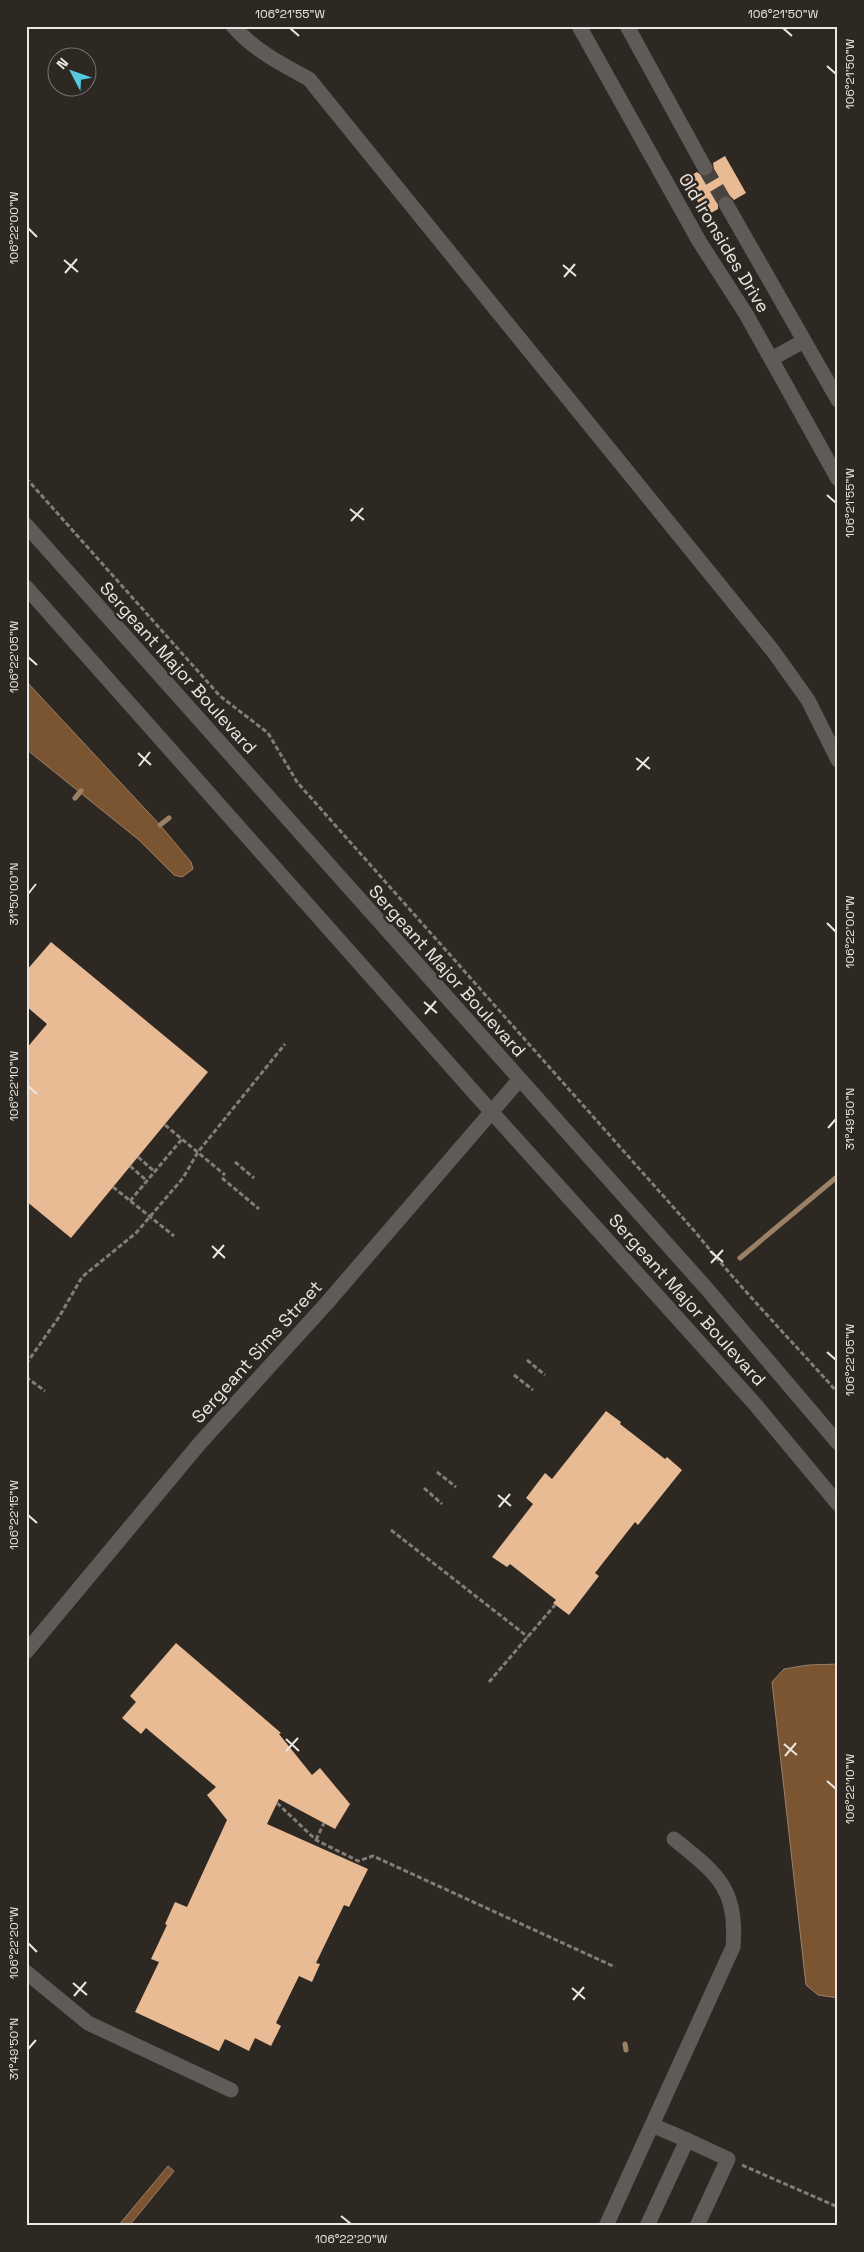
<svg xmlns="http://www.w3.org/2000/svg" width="864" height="2252" font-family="'Space Grotesk',sans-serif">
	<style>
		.water { fill: #7b5431; stroke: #9c8066 }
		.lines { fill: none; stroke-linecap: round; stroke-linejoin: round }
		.stream { stroke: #9c8066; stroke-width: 5 }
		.building { fill: #e8bb95 }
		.minor-tunnel { stroke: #4a4440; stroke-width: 15; stroke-dasharray: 15 8; stroke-linecap: butt }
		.path { stroke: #827d78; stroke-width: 3; stroke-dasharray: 5 2.5; stroke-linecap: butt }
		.minor { stroke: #5e5b59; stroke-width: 15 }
		.ticks { fill: none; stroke: #eae6e2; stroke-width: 2 }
		.labels { text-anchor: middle; stroke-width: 5; stroke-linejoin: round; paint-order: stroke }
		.street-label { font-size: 18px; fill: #eae6e2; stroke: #2e2823 }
		.neatline { fill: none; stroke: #eae6e2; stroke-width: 2 }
		.ticks-label { font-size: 12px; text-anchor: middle; fill: #eae6e2 }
	</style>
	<rect width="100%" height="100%" fill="#2e2823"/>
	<path class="water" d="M26 681 160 825 191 862 193 869 182 877 174 875 139 840 26 749Z
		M838 1664V1998L818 1995 806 1985 772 1682 784 1669 808 1665Z
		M168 2166 174 2171 129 2226H118Z"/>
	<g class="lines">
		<path class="stream" d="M75 798 81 791
			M160 825 169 818
			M740 1258 838 1176
			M625 2044 626 2050"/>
	</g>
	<path class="building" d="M725 156 746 193 734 200 730 196H722L718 200V209L706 216 685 179 697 172 704 177 710 176 714 169 713 163Z
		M51 942 208 1072 71 1238 26 1201V1049L47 1024 26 1006V971Z
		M606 1411 621 1422 620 1424 665 1459 667 1457 682 1470 638 1525 635 1522 595 1573 599 1576 569 1615 553 1603 556 1600 510 1564 507 1567 492 1557 533 1504 526 1498 545 1473 552 1479Z
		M176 1643 281 1733 279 1734 312 1775 320 1768 350 1804 335 1829 279 1799 267 1824 368 1869 349 1907 344 1905 316 1963 320 1964 312 1982 299 1976 276 2023 281 2026 271 2046 255 2038 249 2051 225 2039 219 2051 135 2012 159 1962 151 1959 167 1925 165 1924 175 1902 187 1907 227 1820 207 1795 216 1787 146 1728 141 1734 122 1718 136 1702 130 1696Z"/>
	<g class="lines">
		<path class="minor-tunnel" d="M705 168 726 204"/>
		<path class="path" d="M26 478 220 696 268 733 297 782 697 1234C741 1289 791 1340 838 1393
			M165 1125 225 1175
			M138 1157 155 1172
			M235 1162 254 1178
			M130 1166 147 1181
			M222 1178 259 1209
			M113 1187 174 1236
			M130 1201 182 1139
			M527 1360 545 1375
			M26 1364 59 1317 82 1277 136 1233 183 1178 198 1152 285 1044
			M514 1375 533 1390
			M26 1377 45 1391
			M437 1472 456 1487
			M424 1488 442 1504
			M391 1530 528 1637
			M489 1682 555 1605
			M277 1803 316 1840 358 1861 373 1856 615 1967
			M316 1840 324 1823
			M742 2165 838 2207"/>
		<path class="minor" d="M233 26C254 50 281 64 309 79L773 651 808 700 838 760
			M579 26 699 241 746 314 838 479
			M627 26 705 168
			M726 204 838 400
			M771 359 804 341
			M26 525 707 1289 838 1443
			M26 587 479 1098 754 1403 838 1504
			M26 1652 200 1443 326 1304 519 1080
			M26 1972 88 2023 231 2090
			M652 2125 687 2140
			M606 2226 733 1947C738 1888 717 1874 674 1839
			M647 2226 687 2140 728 2159 697 2226"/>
	</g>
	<path class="ticks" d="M290 28 299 36M783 28 792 36M827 66 836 74M28 228 37 237M64 260 78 272M563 265 576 276M65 273 77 259M564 277 575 264M827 495 836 503M350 509 364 520M351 521 363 508M28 657 37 665M138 753 151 765M636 758 650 769M139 766 150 752M637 770 649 757M28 894 36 884M827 923 836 932M424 1002 437 1013M425 1014 436 1001M28 1086 37 1094M828 1128 836 1119M212 1246 225 1258M710 1251 723 1262M213 1258 224 1245M711 1263 723 1250M827 1352 836 1360M498 1495 511 1506M499 1507 510 1494M28 1515 37 1523M286 1739 299 1751M784 1744 797 1755M286 1751 298 1738M785 1756 796 1743M827 1781 836 1789M28 1943 37 1952M73 1983 87 1995M572 1988 585 1999M74 1996 86 1982M573 2000 584 1987M28 2049 36 2040M341 2216 351 2224"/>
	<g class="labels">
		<g class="street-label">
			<text transform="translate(724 243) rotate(59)" y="6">Old Ironsides Drive</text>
			<text transform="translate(178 668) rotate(48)" y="6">Sergeant Major Boulevard</text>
			<text transform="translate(447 971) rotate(48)" y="6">Sergeant Major Boulevard</text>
			<text transform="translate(687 1300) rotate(48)" y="6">Sergeant Major Boulevard</text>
			<text transform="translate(257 1352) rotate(-48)" y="6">Sergeant Sims Street</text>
		</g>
	</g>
	<rect width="864" height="2252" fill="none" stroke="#2e2823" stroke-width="55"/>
	<g transform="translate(72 72) rotate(311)"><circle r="24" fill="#2e2823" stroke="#79746f"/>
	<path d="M0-4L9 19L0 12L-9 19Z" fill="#55cadf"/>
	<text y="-8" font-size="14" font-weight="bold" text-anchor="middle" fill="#eae6e2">N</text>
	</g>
	<rect x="28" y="28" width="808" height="2196" class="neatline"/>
	<g class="ticks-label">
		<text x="290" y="18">106°21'55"W</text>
		<text x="783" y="18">106°21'50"W</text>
		<text transform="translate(850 74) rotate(-90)" y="4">106°21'50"W</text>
		<text transform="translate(14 228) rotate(-90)" y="4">106°22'00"W</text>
		<text transform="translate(850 503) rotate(-90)" y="4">106°21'55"W</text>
		<text transform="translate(14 657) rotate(-90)" y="4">106°22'05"W</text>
		<text transform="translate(14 894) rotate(-90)" y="4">31°50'00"N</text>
		<text transform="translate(850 932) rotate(-90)" y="4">106°22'00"W</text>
		<text transform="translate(14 1086) rotate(-90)" y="4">106°22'10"W</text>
		<text transform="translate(850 1119) rotate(-90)" y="4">31°49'50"N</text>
		<text transform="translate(850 1360) rotate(-90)" y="4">106°22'05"W</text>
		<text transform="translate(14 1515) rotate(-90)" y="4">106°22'15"W</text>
		<text transform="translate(850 1789) rotate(-90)" y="4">106°22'10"W</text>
		<text transform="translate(14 1943) rotate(-90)" y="4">106°22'20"W</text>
		<text transform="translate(14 2049) rotate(-90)" y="4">31°49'50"N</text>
		<text x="351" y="2243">106°22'20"W</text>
	</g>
</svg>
